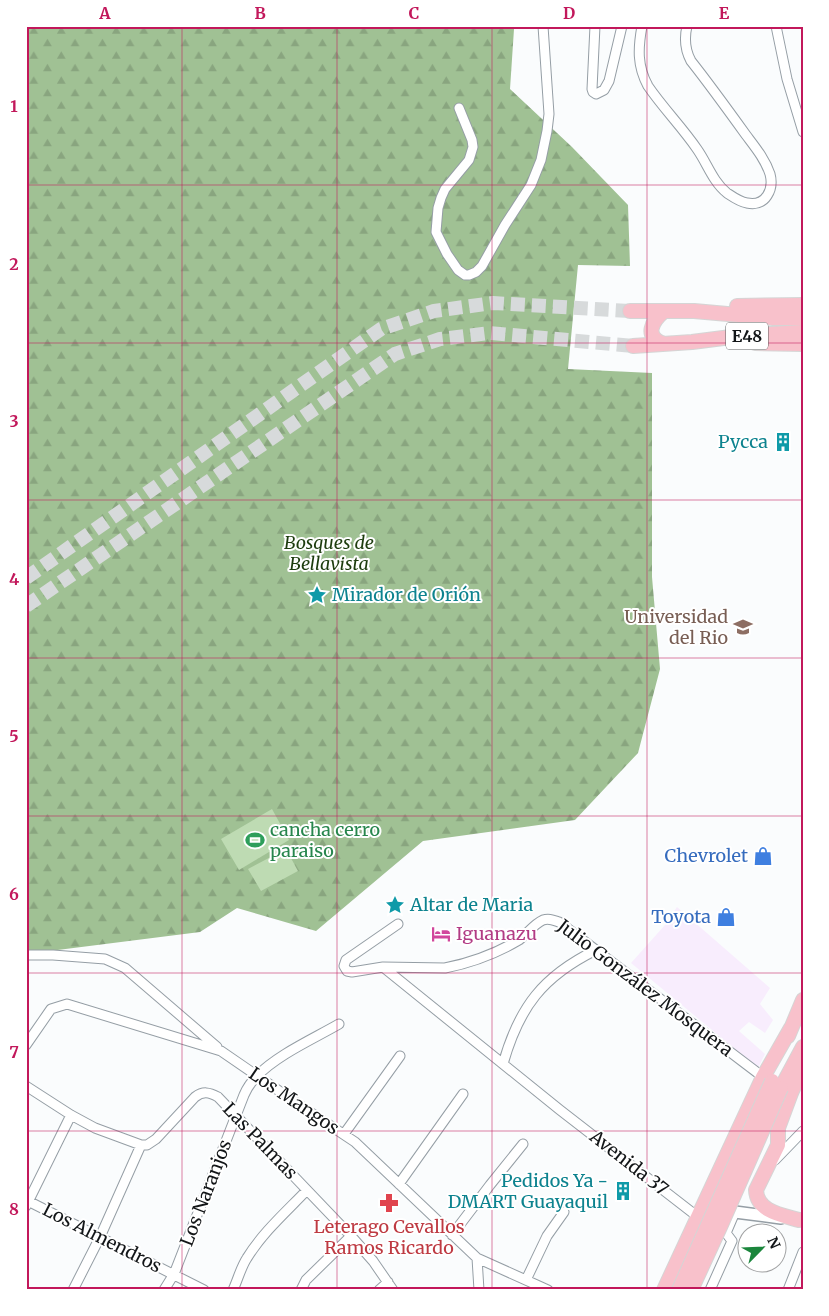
<svg xmlns="http://www.w3.org/2000/svg" width="829" height="1316" font-family="Merriweather,serif">
	<style>
		.industrial { fill: #f8edfd }
		.forest { fill: url(#forest-firs) }
		.pitch { fill: #bedbb3 }
		.lines { fill: none; stroke-linecap: round; stroke-linejoin: round }
		.primary-tunnel { stroke: #d7dadb; stroke-width: 14; stroke-dasharray: 14 7; stroke-linecap: butt }
		.street-casing { stroke: #959ea5; stroke-width: 11 }
		.secondary-casing { stroke: #959ea5; stroke-width: 14 }
		.primary-casing { stroke: #d5d5d5; stroke-width: 16 }
		.street { stroke: #fff; stroke-width: 9 }
		.secondary { stroke: #fff; stroke-width: 11 }
		.primary { stroke: #f8c1cb; stroke-width: 14 }
		.primary-bridge-casing { stroke: #d5d5d5; stroke-width: 16; stroke-linecap: butt }
		.primary-bridge { stroke: #f8c1cb; stroke-width: 14 }
		.grid { fill: none; stroke: #c2185b; stroke-width: 1; stroke-opacity: 0.55 }
		.labels { text-anchor: middle; stroke-width: 4; stroke-linejoin: round; paint-order: stroke }
		.shield { fill: #fff; stroke: #5a5c5d; stroke-width: 1 }
		.shield-label { font-size: 16px; font-weight: bold; fill: #131618 }
		.culture-label { font-size: 18px; fill: #0d838f; stroke: #fff; text-anchor: end }
		.park-label { font-size: 18px; font-style: italic; fill: #1d3c0e; stroke: #fff }
		.education-label { font-size: 18px; fill: #785e54; stroke: #fff; text-anchor: end }
		.leisure-label { font-size: 18px; fill: #27864d; stroke: #fff; text-anchor: start }
		.shop-label { font-size: 18px; fill: #366cbe; stroke: #fff; text-anchor: end }
		.hotel-label { font-size: 18px; fill: #b23c85; stroke: #fff; text-anchor: start }
		.street-label { font-size: 18px; fill: #131618; stroke: #fff }
		.health-label { font-size: 18px; fill: #be3a42; stroke: #fff }
		.neatline { fill: none; stroke: #c2185b; stroke-width: 2 }
		.grid-label { font-size: 16px; text-anchor: middle; font-weight: bold; fill: #c2185b }
	</style>
	<defs>
		<pattern id="forest-firs" width="22" height="20" patternUnits="userSpaceOnUse" patternTransform="scale(1.25)"><rect width="22" height="20" fill="#a0c194"/><path d="M5 1l3.5 6h-7zM16 11l3.5 6h-7z" fill="#89a57f"/></pattern>
	</defs>
	<rect width="100%" height="100%" fill="#fafcfd"/>
	<path class="industrial" d="M677 907 770 988 760 1004 773 1020 765 1033 749 1022 739 1031 765 1054 758 1068 631 963 665 925Z"/>
	<path class="forest" d="M26 26H510L514 29 510 89 572 147 628 205 630 266 578 265 568 369 652 373V577L660 669 638 753 575 820 423 841 316 931 237 908 200 932 26 954Z"/>
	<path class="pitch" d="M272 809 289 840 239 870 221 839Z
		M286 849 298 871 261 891 248 869Z"/>
	<g class="lines">
		<path class="primary-tunnel" d="M26 578 381 329 434 311 493 303 630 311
			M26 606 395 354 440 339 490 333 633 346"/>
		<g class="street-casing">
			<path id="street" d="M595 26 592 89 593 92 596 94 604 90 609 81 622 26
				M642 26C638 48 637 66 648 86 663 108 682 127 697 149 707 163 713 182 727 193 733 197 740 202 747 203 766 207 774 189 770 174 765 159 755 147 746 135 728 110 710 85 691 61 685 50 684 39 687 26
				M776 26 787 79 803 132
				M459 108 472 140 473 147 469 160 445 189 441 198 438 208 436 232 447 254 458 270 465 275H469L476 272 482 266 505 225 531 185 541 160 547 131 549 114 543 26
				M398 924 346 960 344 966 347 971 352 972 383 967 445 968C470 963 497 953 519 940 527 934 534 924 543 920 549 918 553 920 559 922L763 1077
				M26 955H53L105 959 125 968 217 1047
				M383 967 560 1110 698 1217
				M26 1045 51 1009 67 1004 221 1051 301 1106 355 1142 477 1258 479 1290
				M503 1064C519 1007 543 976 596 950
				M26 1086 71 1115 95 1128 141 1145H147L156 1139 195 1097C203 1091 209 1092 218 1097L351 1236 373 1261 393 1290
				M344 1134 400 1056
				M775 1160 803 1131
				M399 1184 463 1094
				M26 1200 204 1290
				M26 1206 71 1115
				M726 1233 735 1212
				M452 1235 490 1185 523 1144
				M477 1258 548 1290
				M526 1280 547 1236 564 1212
				M73 1290 100 1237 141 1145
				M164 1290 174 1274 244 1095C247 1088 251 1082 257 1076 277 1055 313 1039 339 1024
				M233 1290C238 1279 241 1267 247 1258 263 1232 286 1212 307 1190
				M301 1290 306 1280 351 1236
				M379 1290 388 1282
				M710 1290 732 1241 726 1233 716 1224
				M788 1290 803 1252"/>
		</g>
		<g class="secondary-casing">
			<path id="secondary" d="M720 1212H735L781 1218"/>
		</g>
		<g class="primary-casing">
			<path id="primary" d="M737 306 803 305
				M630 311H694L773 318H803
				M755 343 803 344
				M664 344C643 337 652 321 664 311
				M633 346 692 342 739 336 803 332
				M788 1036 803 1000
				M781 1088 803 1047
				M799 1220C782 1215 757 1212 756 1190L778 1145V1128L791 1093 803 1066
				M664 1290 763 1077 791 1028"/>
		</g>
		<use href="#street" class="street"/>
		<use href="#secondary" class="secondary"/>
		<use href="#primary" class="primary"/>
		<g class="primary-bridge-casing">
			<path id="primary-bridge" d="M679 1290 772 1081
				M691 1290 720 1227 781 1088"/>
		</g>
		<use href="#primary-bridge" class="primary-bridge"/>
	</g>
	<path class="grid" d="M182 26V1290M337 26V1290M492 26V1290M647 26V1290M26 185H803M26 343H803M26 500H803M26 658H803M26 816H803M26 973H803M26 1131H803"/>
	<defs>
		<g id="building-bare" transform="scale(1.5)"><path d="M-4-6H4V6H1V3H-1V6H-4ZM-2.5-4.3h1.7v1.8h-1.7ZM.8-4.3h1.7v1.8H.8ZM-2.5-1h1.7V.8h-1.7ZM.8-1h1.7V.8H.8Z" fill="#0f9aa8" stroke="#fff" stroke-width="2.5" paint-order="stroke"/></g>
		<g id="sight-bare" transform="scale(1.5)"><path d="M0-6L1.8-2.2L6-1.7L2.9 1.2L3.7 5.4L0 3.3L-3.7 5.4L-2.9 1.2L-6-1.7L-1.8-2.2Z" fill="#0f9aa8" stroke="#fff" stroke-width="2.5" paint-order="stroke"/></g>
		<g id="university-bare" transform="scale(1.5)"><path d="M0-5L7-2L0 1L-7-2ZM-4 1L0 2.5L4 1V4Q0 6-4 4Z" fill="#8d6e63" stroke="#fff" stroke-width="2.5" paint-order="stroke"/></g>
		<g id="stadium-bare" transform="scale(1.5)"><path d="M0-5a6.5 5 0 1 0 0 10a6.5 5 0 1 0 0-10ZM-3.5-1.8h7v3.6h-7Z" fill="#2e9e5b" stroke="#fff" stroke-width="2.5" paint-order="stroke"/></g>
		<g id="shop-bare" transform="scale(1.5)"><path d="M-5-2.5h2.3a2.7 3.5 0 0 1 5.4 0H5L5.5 6h-11ZM-1.5-2.5h3a1.5 2.3 0 0 0-3 0Z" fill="#3f7fe0" stroke="#fff" stroke-width="2.5" paint-order="stroke"/></g>
		<g id="hotel-bare" transform="scale(1.5)"><path d="M-6-4.5h1.5V1H6V5H4.5V3h-9V5H-6ZM-4 0a1.8 1.8 0 1 1 3.6 0ZM.5 0V-2.5h3Q6-2.5 6 0Z" fill="#d1479c" stroke="#fff" stroke-width="2.5" paint-order="stroke"/></g>
		<g id="pharmacy-bare" transform="scale(1.5)"><path d="M-2-6h4v4h4v4h-4v4h-4v-4h-4v-4h4Z" fill="#e0444e" stroke="#fff" stroke-width="2.5" paint-order="stroke"/></g>
	</defs>
	<g fill-rule="evenodd">
		<use href="#building-bare" x="783" y="442"/>
		<use href="#sight-bare" x="317" y="595"/>
		<use href="#university-bare" x="743" y="627"/>
		<use href="#stadium-bare" x="255" y="840"/>
		<use href="#shop-bare" x="763" y="856"/>
		<use href="#sight-bare" x="395" y="905"/>
		<use href="#shop-bare" x="726" y="917"/>
		<use href="#hotel-bare" x="441" y="934"/>
		<use href="#building-bare" x="623" y="1191"/>
		<use href="#pharmacy-bare" x="389" y="1203"/>
	</g>
	<g class="labels">
		<rect class="shield" x="726" y="322.5" width="42" height="27" rx="4"/>
		<g class="shield-label">
			<text x="747" y="342">E48</text>
		</g>
		<g class="culture-label">
			<text x="768" y="448">Pycca</text>
			<text x="332" y="601" text-anchor="start">Mirador de Orión</text>
			<text x="410" y="911" text-anchor="start">Altar de Maria</text>
			<text x="608" y="1187">Pedidos Ya -<tspan x="608" dy="21">DMART Guayaquil</tspan></text>
		</g>
		<g class="park-label">
			<text x="329" y="549">Bosques de<tspan x="329" dy="21">Bellavista</tspan></text>
		</g>
		<g class="education-label">
			<text x="728" y="623">Universidad<tspan x="728" dy="21">del Rio</tspan></text>
		</g>
		<g class="leisure-label">
			<text x="270" y="836">cancha cerro<tspan x="270" dy="21">paraiso</tspan></text>
		</g>
		<g class="shop-label">
			<text x="748" y="862">Chevrolet</text>
			<text x="711" y="923">Toyota</text>
		</g>
		<g class="hotel-label">
			<text x="456" y="940">Iguanazu</text>
		</g>
		<g class="street-label">
			<text transform="translate(645 988) rotate(37)" y="6">Julio González Mosquera</text>
			<text transform="translate(294 1101) rotate(34)" y="6">Los Mangos</text>
			<text transform="translate(260 1141) rotate(46)" y="6">Las Palmas</text>
			<text transform="translate(629 1163) rotate(38)" y="6">Avenida 37</text>
			<text transform="translate(206 1193) rotate(-69)" y="6">Los Naranjos</text>
			<text transform="translate(102 1238) rotate(27)" y="6">Los Almendros</text>
		</g>
		<g class="health-label">
			<text x="389" y="1233">Leterago Cevallos<tspan x="389" dy="21">Ramos Ricardo</tspan></text>
		</g>
	</g>
	<rect width="829" height="1316" fill="none" stroke="#ffffff" stroke-width="55"/>
	<g transform="translate(762 1248) rotate(66)"><circle r="24" fill="#ffffff" stroke="#a1a2a3"/>
	<path d="M0-4L9 19L0 12L-9 19Z" fill="#1b863c"/>
	<text y="-8" font-size="14" font-weight="bold" text-anchor="middle" fill="#131618">N</text>
	</g>
	<rect x="28" y="28" width="774" height="1260" class="neatline"/>
	<g class="grid-label">
		<text x="105" y="19">A</text>
		<text x="260" y="19">B</text>
		<text x="414" y="19">C</text>
		<text x="569" y="19">D</text>
		<text x="724" y="19">E</text>
		<text x="14" y="112">1</text>
		<text x="14" y="270">2</text>
		<text x="14" y="427">3</text>
		<text x="14" y="585">4</text>
		<text x="14" y="742">5</text>
		<text x="14" y="900">6</text>
		<text x="14" y="1058">7</text>
		<text x="14" y="1215">8</text>
	</g>
</svg>
